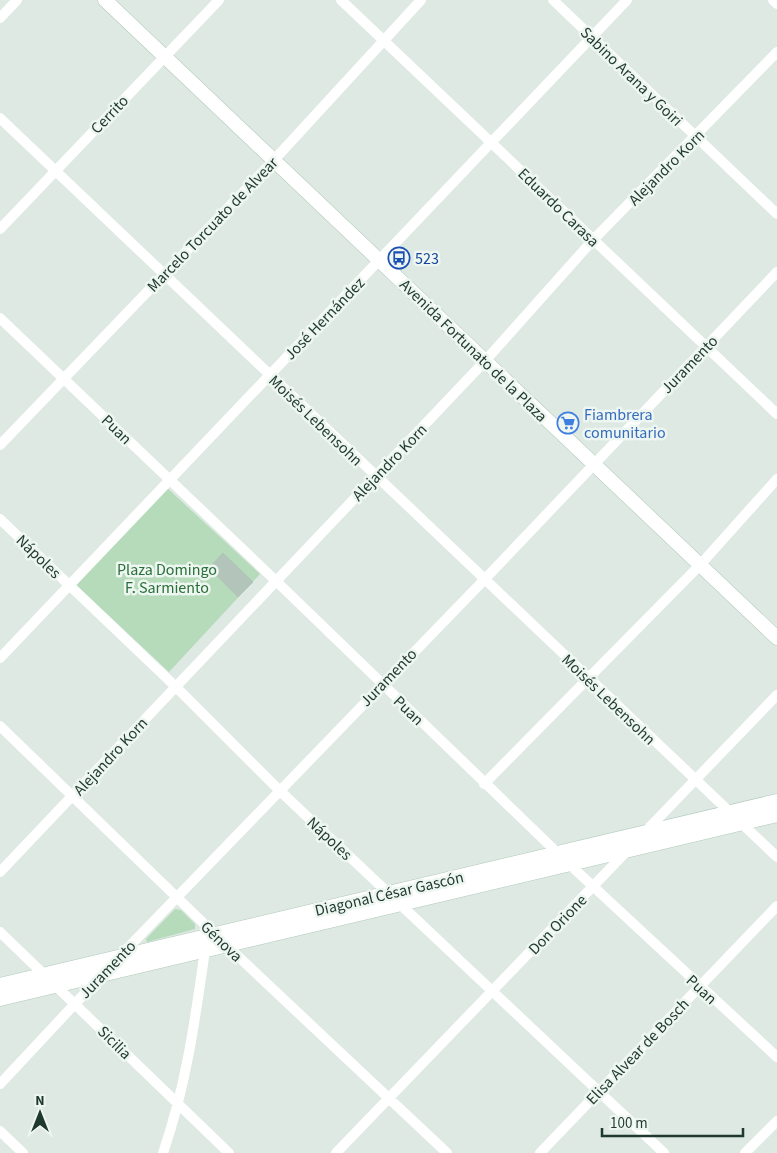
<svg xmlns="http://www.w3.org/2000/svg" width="777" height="1153" font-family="'Source Sans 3',sans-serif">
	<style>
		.green { fill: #b6dbba }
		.building { fill: #b3c4bb; stroke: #b0c3b8 }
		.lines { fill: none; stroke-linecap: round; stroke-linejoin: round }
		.secondary-casing { stroke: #b1c9bc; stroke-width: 15 }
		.street { stroke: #fff; stroke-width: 10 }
		.secondary { stroke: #fff; stroke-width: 14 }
		.labels { text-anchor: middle; stroke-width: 5; stroke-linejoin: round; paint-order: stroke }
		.street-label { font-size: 16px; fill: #1f392e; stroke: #eef6f1 }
		.transit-label { font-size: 16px; fill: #164399; stroke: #eef6f1; text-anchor: start }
		.shop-label { font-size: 16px; fill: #366cbe; stroke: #eef6f1; text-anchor: start }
		.park-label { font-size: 16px; fill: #2a6f3a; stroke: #eef6f1 }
	</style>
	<rect width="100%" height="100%" fill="#dde9e2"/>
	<path class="green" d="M164 485 260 574 169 672 73 582Z
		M175 909 181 910 195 924V929L147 942 146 939Z"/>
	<path class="building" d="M223 553 253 582 238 597 209 568Z"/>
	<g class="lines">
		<g class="secondary-casing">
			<path id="secondary" d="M105 0 777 638
				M0 985 777 801
				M0 999 777 815"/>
		</g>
		<path class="street" d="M341 0 777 414
			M553 0 777 214
			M773 0 777 4
			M0 18 17 0
			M0 118 777 857
			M0 229 219 0
			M0 318 276 581 569 864 777 1057
			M0 445 274 160 421 0
			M0 519 176 687 279 790 664 1153
			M0 658 627 0
			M0 726 226 945 447 1153
			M484 784 700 565 777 479
			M646 831 777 695
			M0 872 485 361 593 240 777 52
			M0 932 229 1153
			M120 956 484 580 777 272
			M0 1084 101 976
			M0 1131 23 1153
			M163 1153C186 1086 195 1021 205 950
			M336 1153 627 851
			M540 1153 777 906
			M745 1153 777 1121"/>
		<use href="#secondary" class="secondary"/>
	</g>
	<defs>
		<g id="bus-ring" transform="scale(1.125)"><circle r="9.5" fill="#eef6f1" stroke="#1a4fb4" stroke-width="1.5"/><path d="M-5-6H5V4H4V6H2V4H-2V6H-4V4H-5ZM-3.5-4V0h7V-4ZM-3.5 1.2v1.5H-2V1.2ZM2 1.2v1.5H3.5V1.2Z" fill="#1a4fb4"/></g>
		<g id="supermarket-ring" transform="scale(1.125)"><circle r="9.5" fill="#eef6f1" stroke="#3f7fe0" stroke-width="1.5"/><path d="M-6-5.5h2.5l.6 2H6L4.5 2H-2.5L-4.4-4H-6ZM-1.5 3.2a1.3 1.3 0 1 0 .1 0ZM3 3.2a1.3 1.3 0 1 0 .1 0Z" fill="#3f7fe0"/></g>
	</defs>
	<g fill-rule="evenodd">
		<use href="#bus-ring" x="399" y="258"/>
		<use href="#supermarket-ring" x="568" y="423"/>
	</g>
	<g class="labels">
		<g class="street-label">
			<text transform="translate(632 76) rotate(44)" y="6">Sabino Arana y Goiri</text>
			<text transform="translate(109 114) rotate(-46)" y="6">Cerrito</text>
			<text transform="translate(666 167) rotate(-45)" y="6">Alejandro Korn</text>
			<text transform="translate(559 207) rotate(44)" y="6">Eduardo Carasa</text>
			<text transform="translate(212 224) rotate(-46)" y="6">Marcelo Torcuato de Alvear</text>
			<text transform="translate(324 318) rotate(-46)" y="6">José Hernández</text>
			<text transform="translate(474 350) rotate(44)" y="6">Avenida Fortunato de la Plaza</text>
			<text transform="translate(689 364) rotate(-46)" y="6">Juramento</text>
			<text transform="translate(316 420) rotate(44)" y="6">Moisés Lebensohn</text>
			<text transform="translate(117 429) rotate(44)" y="6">Puan</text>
			<text transform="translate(389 462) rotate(-46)" y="6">Alejandro Korn</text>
			<text transform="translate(39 556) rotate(44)" y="6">Nápoles</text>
			<text transform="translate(388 677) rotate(-46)" y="6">Juramento</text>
			<text transform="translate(609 699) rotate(44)" y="6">Moisés Lebensohn</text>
			<text transform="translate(409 710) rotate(44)" y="6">Puan</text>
			<text transform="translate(110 756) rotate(-47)" y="6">Alejandro Korn</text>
			<text transform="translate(330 838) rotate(43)" y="6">Nápoles</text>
			<text transform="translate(389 893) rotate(-13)" y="6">Diagonal César Gascón</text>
			<text transform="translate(557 924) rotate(-46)" y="6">Don Orione</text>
			<text transform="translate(222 941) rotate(44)" y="6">Génova</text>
			<text transform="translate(107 969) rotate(-46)" y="6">Juramento</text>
			<text transform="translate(702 989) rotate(43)" y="6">Puan</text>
			<text transform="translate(115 1042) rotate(45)" y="6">Sicilia</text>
			<text transform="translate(637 1051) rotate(-46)" y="6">Elisa Alvear de Bosch</text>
		</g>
		<g class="transit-label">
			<text x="415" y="264">523</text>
		</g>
		<g class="shop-label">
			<text x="584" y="420">Fiambrera<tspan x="584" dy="18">comunitario</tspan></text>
		</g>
		<g class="park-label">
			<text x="167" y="575">Plaza Domingo<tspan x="167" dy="18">F. Sarmiento</tspan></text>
		</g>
	</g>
	<g transform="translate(40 1113)" stroke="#eef6f1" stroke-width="4" paint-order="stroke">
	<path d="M0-4L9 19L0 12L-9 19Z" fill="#1f392e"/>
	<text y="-8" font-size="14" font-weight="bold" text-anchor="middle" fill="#1f392e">N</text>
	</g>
	<path d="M602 1128v8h141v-8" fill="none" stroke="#1f392e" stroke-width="2.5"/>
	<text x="610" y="1128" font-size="15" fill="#1f392e" stroke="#eef6f1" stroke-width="4" paint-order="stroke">100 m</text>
</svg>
